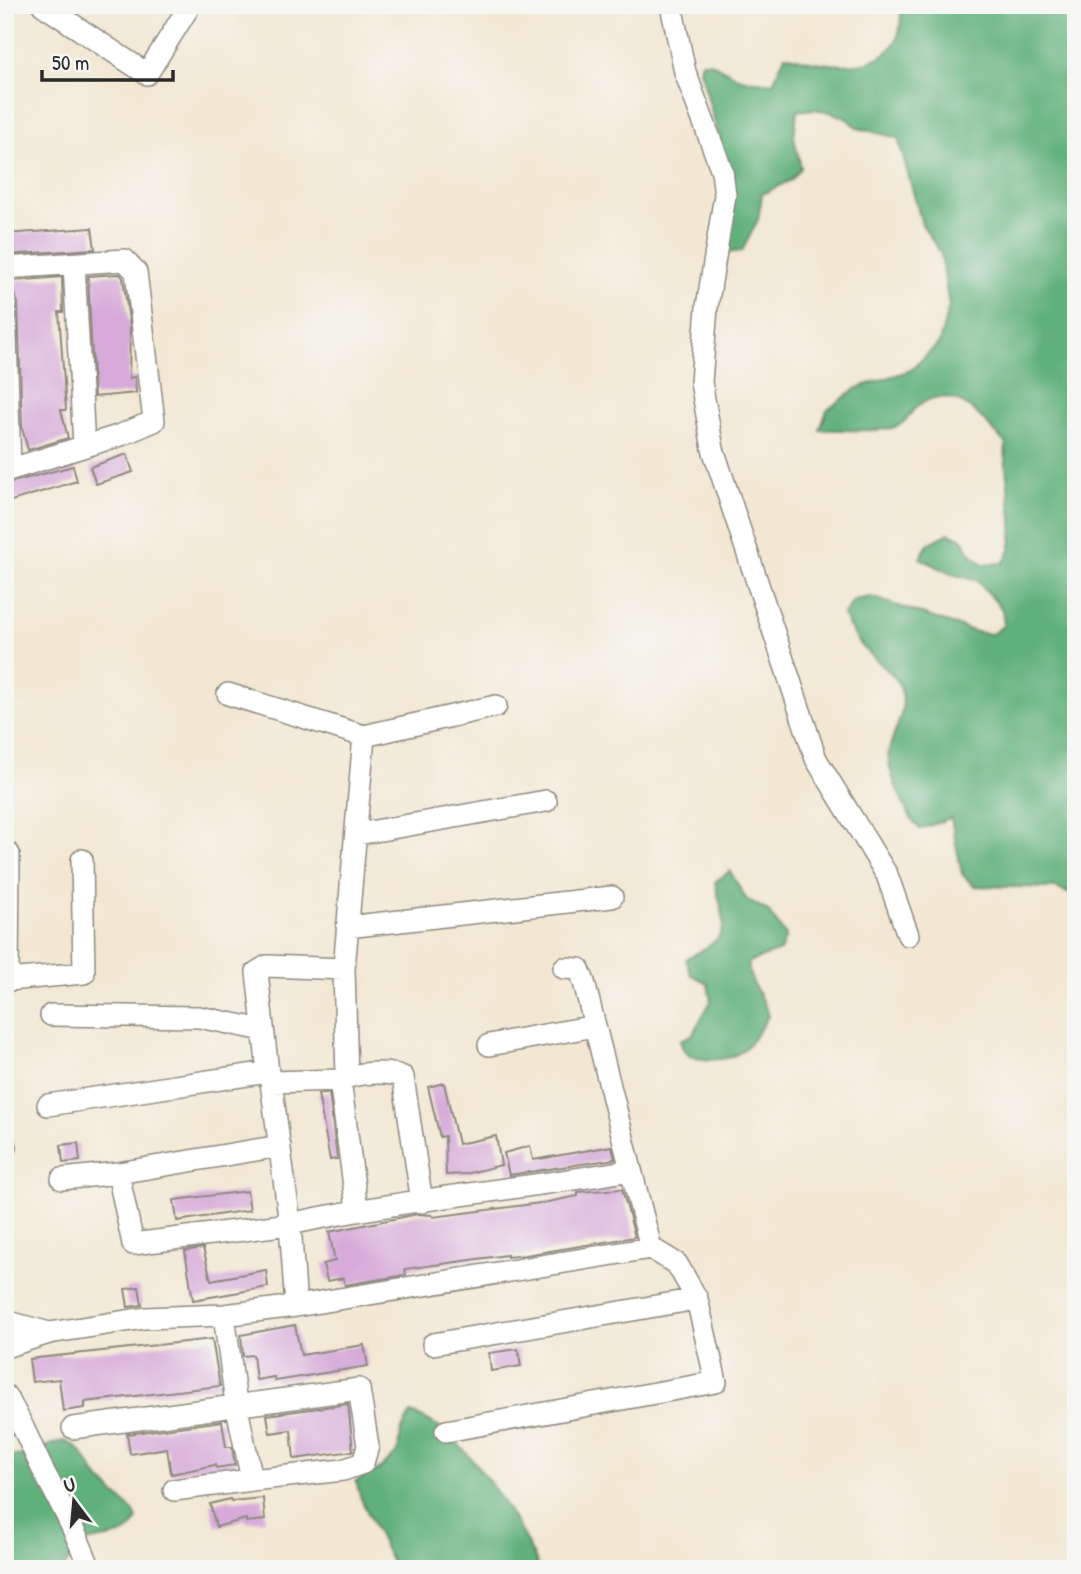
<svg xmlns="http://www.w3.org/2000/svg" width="1081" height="1574" font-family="'Patrick Hand',sans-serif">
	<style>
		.forest { fill: #60b07b; stroke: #466e53; stroke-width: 2 }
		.building { fill: #d7aad9 }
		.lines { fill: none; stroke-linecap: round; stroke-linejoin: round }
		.minor-casing { stroke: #8e897f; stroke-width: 24 }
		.minor { stroke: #fff; stroke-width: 21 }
	</style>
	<rect width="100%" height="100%" fill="#f6f6f2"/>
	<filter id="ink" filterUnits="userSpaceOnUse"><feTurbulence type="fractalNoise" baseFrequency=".0143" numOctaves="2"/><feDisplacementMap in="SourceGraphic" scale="14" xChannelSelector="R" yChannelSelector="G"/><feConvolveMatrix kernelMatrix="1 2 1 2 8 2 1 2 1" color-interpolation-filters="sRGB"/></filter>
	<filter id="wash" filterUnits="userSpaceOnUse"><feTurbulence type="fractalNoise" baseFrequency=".00686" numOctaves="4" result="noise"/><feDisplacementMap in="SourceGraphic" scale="28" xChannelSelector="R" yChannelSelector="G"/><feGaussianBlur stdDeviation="1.57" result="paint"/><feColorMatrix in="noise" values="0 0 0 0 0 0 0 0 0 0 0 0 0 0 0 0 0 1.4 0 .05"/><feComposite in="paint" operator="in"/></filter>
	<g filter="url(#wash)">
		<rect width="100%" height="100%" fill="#f2e7d3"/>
		<path class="forest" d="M900 5H1053L1062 15H1076V896L1056 888 974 886 962 874 951 818 920 829C907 818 885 767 889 750 894 729 909 709 900 687 894 672 874 660 863 647 855 638 849 626 843 615L854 600 871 597 976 632 992 634 1004 625 1002 609 977 580 951 574 920 558 928 544 949 533 963 539 970 553 983 564 1003 563C1025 537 1001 480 1006 444 984 421 954 379 918 406 909 412 908 423 895 427 876 433 840 429 820 430L827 410 857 388 911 370 939 343 949 306 941 254 922 224 898 138 858 128 846 118 830 112 814 109 797 111 794 137 801 168 791 180 762 194 758 220 742 251 725 253 732 186 700 69 702 62H710L741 79 773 83 785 55C833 69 910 78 900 5Z
			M730 871 746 899 768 911 786 936 780 951 749 962C746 981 764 996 768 1016 750 1046 740 1063 703 1059 688 1057 684 1055 680 1040L692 1035 711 1001 708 984 691 974 686 959C734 934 726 930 715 882Z
			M411 1413C464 1428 517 1520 540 1569H395L361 1499 356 1481 380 1469 398 1452 401 1431Z
			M63 1441C83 1446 86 1462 97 1476 108 1489 122 1500 134 1512L137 1519C127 1544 99 1534 81 1545 74 1550 68 1562 63 1569H5V1456C31 1458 39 1446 63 1441Z"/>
		<g id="blocks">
			<path class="building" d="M92 228 95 249 5 255V234Z
				M120 274 123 278 130 328 129 378 135 377 136 393 94 397 88 276Z
				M62 277 63 312H59L66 410H61L68 438 28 450 22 428 18 303 13 293V281Z
				M127 454 133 472 96 484 90 467Z
				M73 466 77 481 5 503V484Z
				M444 1083 458 1144 496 1136 501 1165 466 1174 446 1175 445 1136 440 1137 428 1087Z
				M329 1093 337 1159 330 1160 318 1094Z
				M78 1143 80 1161 63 1163 61 1145Z
				M530 1146 533 1160 612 1146 615 1159 509 1175 504 1153Z
				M622 1189 635 1237 526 1255 507 1257V1255L405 1269 406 1275 345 1285 343 1278 327 1281 323 1264 335 1261 329 1232 418 1214 432 1215 433 1217 548 1202 578 1196V1192Z
				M247 1191 250 1210 177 1221 174 1200Z
				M203 1248 211 1280 266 1270 268 1287 193 1300 185 1251Z
				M139 1287 142 1305 128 1307 125 1289Z
				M295 1325 301 1355 364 1345 368 1366 275 1381 274 1377 256 1380 253 1355 243 1356 241 1335Z
				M212 1339 220 1386 85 1402V1408L63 1411 59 1379 32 1382 29 1359Z
				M518 1349 521 1366 491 1371 489 1353Z
				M348 1404 353 1451 294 1459 291 1430 270 1433 267 1415Z
				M222 1421 226 1447H232L235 1465 216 1468 215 1465 171 1474 167 1448 130 1454 127 1434Z
				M263 1498 265 1520 246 1522V1519L216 1527 210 1504 230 1499 231 1501Z"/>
		</g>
	</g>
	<g filter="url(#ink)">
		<use href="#blocks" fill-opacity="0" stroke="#8e897f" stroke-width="2"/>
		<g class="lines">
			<g class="minor-casing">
				<path id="minor" d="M43 5 147 74 190 5
					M671 5 685 72 722 171 725 195 707 307 701 382 713 449 816 759 887 875 908 935
					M74 265 84 446
					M5 268 125 260 136 272 154 421 121 435 5 471
					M5 303 10 469
					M228 694 364 736
					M358 834 546 801
					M347 927 612 897
					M5 980H8L9 854
					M8 980 84 973 82 860
					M51 1015 199 1017 263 1030
					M489 1045 595 1026
					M347 1077 344 969 364 736 496 706
					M340 1080 357 1209
					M271 1082 340 1080C355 1073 387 1070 403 1077L422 1202
					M48 1105 268 1072
					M280 1146 118 1173 133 1244 290 1224 271 1082 268 1072 257 972 267 966 344 969
					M5 1147H6
					M631 1170 651 1248
					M62 1179 118 1173
					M296 1306 290 1224C402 1199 518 1190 631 1170L584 982 579 969 564 968
					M5 1321 49 1333
					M5 1347 49 1333 145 1318 224 1315 296 1306 651 1248 677 1264 697 1299 433 1344
					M5 1395C22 1420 31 1447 45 1474 62 1505 77 1535 90 1569
					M73 1428 359 1389 368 1446 363 1463 343 1470 252 1480 236 1403 224 1315
					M446 1431 716 1382 697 1299
					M174 1490 252 1480"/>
			</g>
			<use href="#minor" class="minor"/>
		</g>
	</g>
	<rect width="1081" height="1574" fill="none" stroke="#f6f6f2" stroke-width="28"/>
	<g transform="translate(74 1501) rotate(344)" stroke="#f6f6f2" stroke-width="5" paint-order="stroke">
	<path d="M0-5L12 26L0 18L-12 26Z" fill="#2b2b2b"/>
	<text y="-10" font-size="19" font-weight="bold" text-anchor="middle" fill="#2b2b2b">U</text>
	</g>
	<path d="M42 70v10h131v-10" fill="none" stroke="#2b2b2b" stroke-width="3.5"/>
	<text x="52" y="70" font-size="21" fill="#2b2b2b" stroke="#f6f6f2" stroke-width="5" paint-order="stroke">50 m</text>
</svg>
